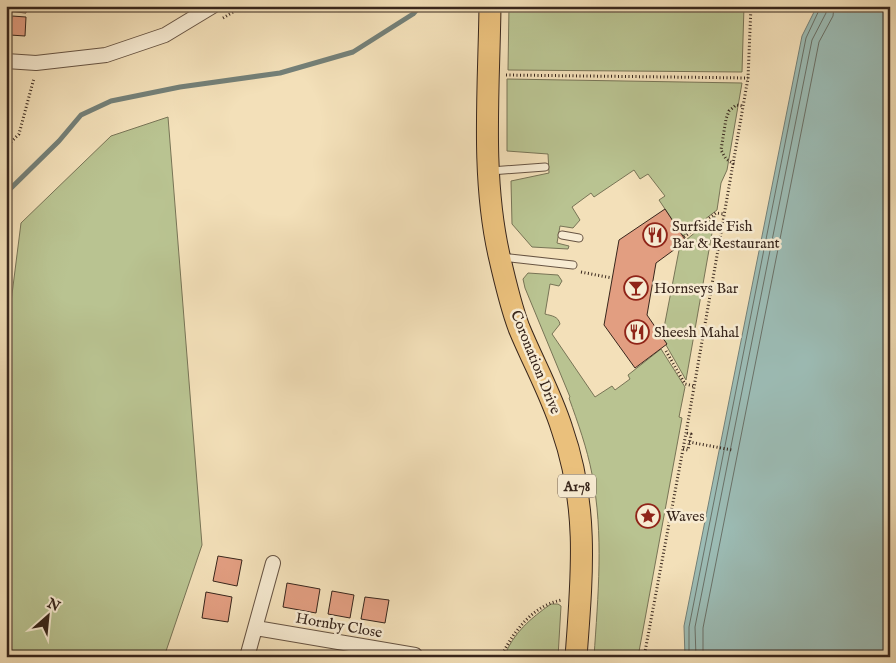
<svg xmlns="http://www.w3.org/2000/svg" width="896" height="663" font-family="'IM FELL English',serif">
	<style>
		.green { fill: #b9c391; stroke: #787456 }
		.water { fill: #9cbcb5; stroke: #748078 }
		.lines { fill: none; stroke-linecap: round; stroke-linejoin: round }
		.shore { stroke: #6a7168; stroke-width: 1 }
		.stream { stroke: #748078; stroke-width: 5 }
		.building { fill: #e29e81; stroke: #38261c }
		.lane-casing { stroke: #675443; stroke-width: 9 }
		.street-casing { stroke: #675443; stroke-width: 16 }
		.primary-casing { stroke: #38261c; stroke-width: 23 }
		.path { stroke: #38261c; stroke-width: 3; stroke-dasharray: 1 2.5; stroke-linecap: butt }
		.lane { stroke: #f7ebd2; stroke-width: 7 }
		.street { stroke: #f7ebd2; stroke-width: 14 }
		.primary { stroke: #eac07c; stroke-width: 21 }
		.labels { text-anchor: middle; stroke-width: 5; stroke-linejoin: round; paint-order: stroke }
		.shield { fill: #f7ebd2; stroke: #716153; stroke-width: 1 }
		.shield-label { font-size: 14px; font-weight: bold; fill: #38261c }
		.poi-label { font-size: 15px; fill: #38261c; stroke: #f7ebd2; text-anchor: start }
		.street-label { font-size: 15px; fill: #38261c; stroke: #f7ebd2 }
	</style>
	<rect width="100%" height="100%" fill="#f3e0b9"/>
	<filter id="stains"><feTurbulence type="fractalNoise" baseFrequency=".004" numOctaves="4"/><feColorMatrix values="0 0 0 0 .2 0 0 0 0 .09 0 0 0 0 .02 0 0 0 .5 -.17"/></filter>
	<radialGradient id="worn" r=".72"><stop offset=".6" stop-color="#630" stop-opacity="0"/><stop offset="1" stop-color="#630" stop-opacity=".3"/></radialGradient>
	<path class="green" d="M509 6H744L742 72 508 70Z
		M507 79 742 83 727 170 721 183 717 210 683 236 659 200 665 196 648 174 640 179 634 170 594 197 591 193 572 207 580 220 573 228 560 226 557 243 569 246 568 249 532 247 512 224 511 181 549 173 548 154 507 151Z
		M168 117 202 545 164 657H6V342L21 223 111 136Z
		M715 216 686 380 662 338 680 245Z
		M528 273 558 275 562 281 559 286 550 284 545 314C552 316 558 316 560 324L552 334 595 397 612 386 615 390 630 379 628 375 661 349 685 387 679 417 682 418 638 657H594C598 596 604 534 592 474 587 448 578 423 569 398L570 397 525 288 523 279Z
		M551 604H558L561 606 558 657H504C513 633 531 618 551 604Z"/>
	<path class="water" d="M817 6H890V657H685L684 626 802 36Z"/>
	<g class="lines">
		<path class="shore" d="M689 657V627L806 38 821 6
			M696 657 695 627 812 40 826 13 827 6
			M703 657V628L819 42 833 16 834 6"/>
		<path class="stream" d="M6 193 59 141 81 115 111 101 180 87 280 73 353 52 413 14 420 6"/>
	</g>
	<path class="building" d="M7 6H27L26 13 6 11Z
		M12 16 26 17 25 36 10 35Z
		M665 209 686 241 656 263 647 315 667 344 635 368 604 325 619 240Z
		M218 556 242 560 237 586 213 581Z
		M287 583 320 589 316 613 283 607Z
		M332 591 354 595 350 618 328 614Z
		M206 592 232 597 228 622 202 618Z
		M365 597 389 600 385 623 361 619Z"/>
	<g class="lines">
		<g class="lane-casing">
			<path id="lane" d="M491 171 545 167
				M562 235 579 238
				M502 257 573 265"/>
		</g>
		<g class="street-casing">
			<path id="street" d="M6 61 36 63 106 55 165 35 213 6
				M256 628 415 655
				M247 657 273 563"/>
		</g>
		<g class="primary-casing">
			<path id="primary" d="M490 6C489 88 481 175 499 255 504 277 511 307 519 328 533 362 551 394 562 429 589 506 582 577 576 657"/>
		</g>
		<path class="path" d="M223 18 243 6
			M506 75 748 78
			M6 147 19 134 34 78
			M734 164 726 159 721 150 726 119 729 111 736 105 743 106
			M684 237 716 213 724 214
			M581 272 612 278
			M666 351 685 384 694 386
			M689 442 732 450
			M683 449 688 450 691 434 686 433
			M501 657C513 632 533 605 562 600
			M644 657 686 433 748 78 751 6"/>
		<use href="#lane" class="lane"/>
		<use href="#street" class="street"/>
		<use href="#primary" class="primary"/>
	</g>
	<defs>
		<g id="restaurant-ring" transform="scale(1.25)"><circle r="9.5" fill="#f7ebd2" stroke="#8f2418" stroke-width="1.5"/><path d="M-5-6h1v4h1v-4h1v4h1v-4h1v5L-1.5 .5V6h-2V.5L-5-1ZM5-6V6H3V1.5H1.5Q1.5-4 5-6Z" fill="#8f2418"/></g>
		<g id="bar-ring" transform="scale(1.25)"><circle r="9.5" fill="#f7ebd2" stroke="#8f2418" stroke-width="1.5"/><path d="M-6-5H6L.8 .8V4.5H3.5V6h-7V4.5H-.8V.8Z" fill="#8f2418"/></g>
		<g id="sight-ring" transform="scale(1.25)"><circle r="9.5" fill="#f7ebd2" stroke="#8f2418" stroke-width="1.5"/><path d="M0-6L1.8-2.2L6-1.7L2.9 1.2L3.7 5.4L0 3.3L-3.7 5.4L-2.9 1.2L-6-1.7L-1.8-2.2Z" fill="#8f2418"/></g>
	</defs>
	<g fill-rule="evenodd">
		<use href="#restaurant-ring" x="655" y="235"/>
		<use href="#bar-ring" x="636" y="288"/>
		<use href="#restaurant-ring" x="637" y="332"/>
		<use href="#sight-ring" x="648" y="516"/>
	</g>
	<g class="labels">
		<rect class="shield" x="558" y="474.5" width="38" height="23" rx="4"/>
		<g class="shield-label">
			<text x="577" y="491">A178</text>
		</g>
		<g class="poi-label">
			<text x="672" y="231">Surfside Fish<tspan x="672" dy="17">Bar &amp; Restaurant</tspan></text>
			<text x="654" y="293">Hornseys Bar</text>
			<text x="654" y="337">Sheesh Mahal</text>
			<text x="666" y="521">Waves</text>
		</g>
		<g class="street-label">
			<text transform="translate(536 362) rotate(68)" y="5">Coronation Drive</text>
			<text transform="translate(339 625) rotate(10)" y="5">Hornby Close</text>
		</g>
	</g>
	<rect width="896" height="663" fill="none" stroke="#f3e0b9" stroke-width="25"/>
	<rect x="8" y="8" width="881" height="648" fill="none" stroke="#38261c" stroke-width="2.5"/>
	<rect x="12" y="12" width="871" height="638" fill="none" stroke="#38261c"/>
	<g transform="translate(48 616) rotate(27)" stroke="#f7ebd2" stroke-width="4" paint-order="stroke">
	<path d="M0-4L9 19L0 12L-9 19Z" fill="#38261c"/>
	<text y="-8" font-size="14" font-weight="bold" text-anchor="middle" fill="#38261c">N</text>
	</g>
	<rect width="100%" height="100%" filter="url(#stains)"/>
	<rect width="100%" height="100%" fill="url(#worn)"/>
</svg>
